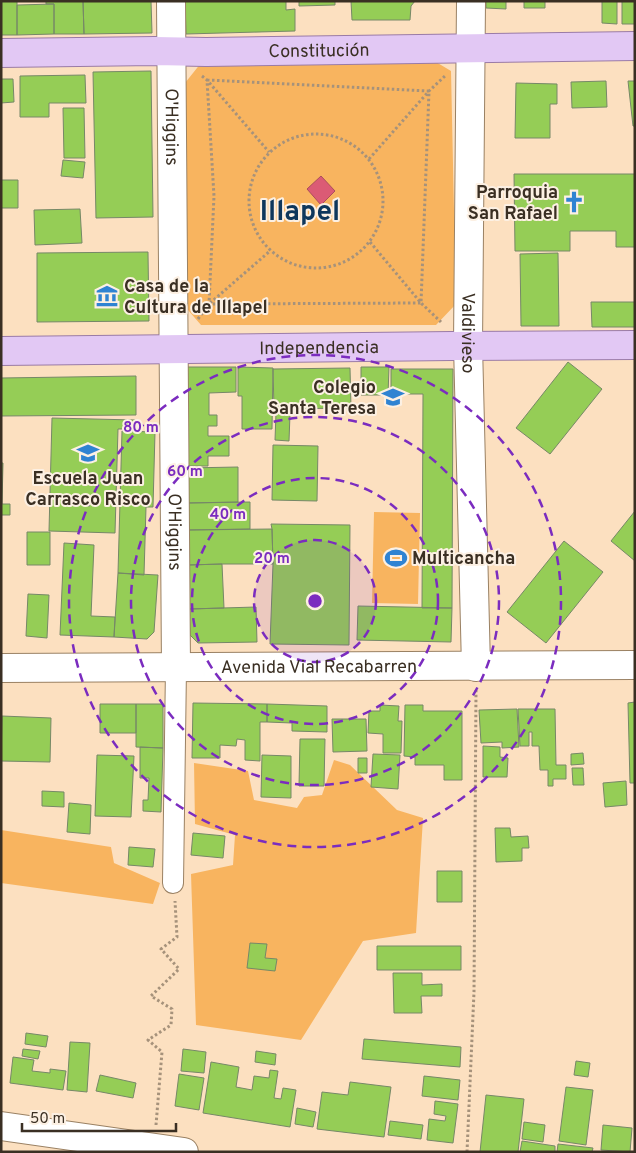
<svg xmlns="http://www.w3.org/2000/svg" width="636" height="1153" font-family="Overpass,sans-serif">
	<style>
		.green { fill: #f8b45f }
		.water { fill: #db5b75; stroke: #ab4e5c }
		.building { fill: #95cd56; stroke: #768867 }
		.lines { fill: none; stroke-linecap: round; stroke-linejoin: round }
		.street-casing { stroke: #9a8163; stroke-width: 22 }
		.secondary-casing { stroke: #9a8163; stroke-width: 30 }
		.primary-casing { stroke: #9a7ba6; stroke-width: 30 }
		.path { stroke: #a6927b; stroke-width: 3; stroke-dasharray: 2.5 2.5; stroke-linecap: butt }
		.street { stroke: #fff; stroke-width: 20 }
		.secondary { stroke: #fff; stroke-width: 28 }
		.primary { stroke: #e2c8f4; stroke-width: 28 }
		.ring { fill: none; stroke: #7b2cbf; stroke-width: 2.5; stroke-dasharray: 9 6 }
		.labels { text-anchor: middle; stroke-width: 4; stroke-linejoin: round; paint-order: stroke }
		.street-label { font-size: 18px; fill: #3a2f23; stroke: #fcf0e3 }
		.poi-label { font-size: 18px; font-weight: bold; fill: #3a2f23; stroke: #fcf0e3; text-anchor: end }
		.town-label { font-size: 28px; font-weight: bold; fill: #0e375c; stroke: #fcf0e3 }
		.centre { fill: #7b2cbf; stroke: #fcf0e3; stroke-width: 2.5 }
		.ring-label { font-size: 15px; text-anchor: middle; font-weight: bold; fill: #7b2cbf; stroke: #fcf0e3; stroke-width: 4; stroke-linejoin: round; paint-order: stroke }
	</style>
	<rect width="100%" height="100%" fill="#fce0c0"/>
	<path class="green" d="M431 59 451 71 456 304 436 325H201L188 310 185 83 201 63Z
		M374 512 420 513 418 604 372 603Z
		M334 760 350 765 397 810 423 818 416 933 363 941 301 1040 196 1025 191 874 233 865 235 835 195 824 194 763 248 771 254 800 297 808 304 797 322 795Z
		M1 830 111 847 114 863 160 883 153 904 1 883Z"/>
	<path class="water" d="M321 176 335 191 321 205 307 189Z"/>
	<path class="building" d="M1 1H17V35H1Z
		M46 1H83L84 34H54V4H46Z
		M83 1H151L152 33 84 34Z
		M185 1H286V10L295 9V31L186 34Z
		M299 1H335V5L299 6Z
		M351 1H415L411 6 410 20H352Z
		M486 1H506V9L486 8Z
		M524 1H545V8H524Z
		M602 1H617V24L602 23Z
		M622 1H635V24H622Z
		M54 4V34L17 35V5Z
		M151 71 153 217 96 218 93 72Z
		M85 75 86 103H49V117H20V76Z
		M1 79H13L14 102 1 103Z
		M606 81 607 107 572 108 571 82Z
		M628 81H635V126H633Z
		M516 83 557 84V104H550V138H515Z
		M63 108H84L85 158H64Z
		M63 160 85 162 83 178 61 176Z
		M514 174H635V247H616V231H570V251H515Z
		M1 180H18V208H1Z
		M80 209 82 243 35 245 34 210Z
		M148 252 149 321 37 322V253Z
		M558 253 559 326H521L520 254Z
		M591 302H635V327H592Z
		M568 362 602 389 550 454 516 428Z
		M185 367H236V392L209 393V415H217V426H208V436H229V456H208V466H186Z
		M238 367 273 368 272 429H242V396H238Z
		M361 367H389L388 395H361Z
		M350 368 351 408 274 409 273 369Z
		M391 369H453L452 608H422L423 394H391Z
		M136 376V415L1 416V378Z
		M276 413 290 414 289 441 275 440Z
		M52 418 135 420V429H118L115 533 49 531Z
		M122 431 155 432 153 507H146L144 575 118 573Z
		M273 445 318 446 317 501 272 500Z
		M1 463H3L2 504H10V515H1Z
		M238 467V502L187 503 186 468Z
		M250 502V529L187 530V503Z
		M635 511V561L611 541Z
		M271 524 350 525 349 645 270 644 273 564 272 529Z
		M272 529 273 564H222L188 565 187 530Z
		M27 532H50V565H27Z
		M564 541 603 572 546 643 507 612Z
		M64 543 94 545 91 616 115 617 114 637 60 635Z
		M222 564 224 608 189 609 188 565Z
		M118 573 158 575 154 632 147 639 114 637Z
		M28 594 49 595 47 638 26 636Z
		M358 606 452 608 451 642 357 640Z
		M256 607 257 642 198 643 190 635 189 609Z
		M635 702V783H630L628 703Z
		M193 703 267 704V722H260V761L245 760V740L237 739 236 746 220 745V758H192Z
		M100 704H136V733H100Z
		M136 704H163V748L136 747Z
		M267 704 327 706V732L292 731V723L267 722Z
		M380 705 399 706 398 721H402L401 753H383V734L368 733 369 711H380Z
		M405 705H423V711H462V780H444V765H415V757L404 756Z
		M517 709 519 747 502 748V742L481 743 479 710Z
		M518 709H555L556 765H566V779H553V786H548V770H540L539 746H532V732H529V746H520Z
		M2 716 51 718 50 762 1 761Z
		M332 719H366L367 751 333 752Z
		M300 739H325L324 786H299Z
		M483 746 500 747V757L508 758 507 777H483Z
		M140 747 163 748 161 812 143 811V800H148L149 778H140Z
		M583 753 584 764 571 765V754Z
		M373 754 400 755 398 789 371 787Z
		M97 755 134 756 131 817 95 816Z
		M262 755 291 756V798L261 797Z
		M358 758H367V773H358Z
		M572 768H583L584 785H573Z
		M626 781 627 805 605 807 603 783Z
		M42 791 64 792V807L42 806Z
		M69 803 91 805 90 834 67 832Z
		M495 828H510L511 837 528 836 529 848H522V861L496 862Z
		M193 833 225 836 223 858 191 855Z
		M129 847 155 849 153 867 128 865Z
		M437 871H462V902H437Z
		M250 943 267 944 265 958 277 959 275 971 247 968Z
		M377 946H461V970H377Z
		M393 973H422V985L442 984V996H421L422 1013H394Z
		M26 1033 48 1036 46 1047 25 1044Z
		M364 1039 461 1047 460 1067 362 1059Z
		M70 1042 90 1043 87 1092 67 1090Z
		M23 1049 40 1051 38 1059 22 1056Z
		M183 1049 206 1052 204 1073 181 1071Z
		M256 1051 276 1054 275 1065 255 1062Z
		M13 1057 34 1060 32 1071 50 1073V1069L66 1071 63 1090 10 1083Z
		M576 1061 590 1063 588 1077 574 1075Z
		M211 1062 239 1067 236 1087 252 1090 254 1076 269 1078 270 1070 278 1071 274 1098 281 1099 283 1088 296 1090 290 1127 203 1113Z
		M179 1074 204 1078 199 1110 175 1106Z
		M100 1075 136 1083 133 1098 96 1091Z
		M424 1076 460 1080 458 1100 422 1096Z
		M350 1082 391 1087 384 1137 317 1129 322 1092 348 1095Z
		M566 1087 593 1090 586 1145 559 1141Z
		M486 1095 524 1099 518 1152H480Z
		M435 1101 458 1104 453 1143 427 1140 429 1119 445 1121 446 1116 434 1114Z
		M297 1108 316 1112 313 1127 295 1124Z
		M390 1121 423 1125 421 1139 388 1135Z
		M524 1122 545 1125 543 1142 522 1139Z
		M603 1125 632 1128 630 1152 601 1150Z
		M522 1141 555 1146V1152H520Z
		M558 1144 593 1148 592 1152H557Z"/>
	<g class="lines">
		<g class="street-casing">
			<path id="street" d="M173 883 176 667"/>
		</g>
		<g class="secondary-casing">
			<g id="secondary">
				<path id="s1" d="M171 1 176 667"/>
				<path id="s2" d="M471 1 468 345 476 667"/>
				<path id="s3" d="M1 668 635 665"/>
				<path d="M1 1126 184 1152"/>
			</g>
		</g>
		<g class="primary-casing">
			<g id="primary">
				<path id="s4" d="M1 53 155 51 206 52 635 46"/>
				<path id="s5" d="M1 351 452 346 635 345"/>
			</g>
		</g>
		<path class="path" d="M202 76 207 80 269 152
			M207 80 429 91 421 303 209 304 214 196Z
			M249 201a67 67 0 1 1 134 0a67 67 0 1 1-134 0Z
			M369 159 429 91 446 75
			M370 242 421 303 441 322
			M198 319 209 304 270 251
			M156 1125 162 1052 148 1040 171 1025 172 1009 151 996 179 969 161 949 177 937 175 901
			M467 1152 474 992 476 690"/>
		<use href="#street" class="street"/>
		<use href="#secondary" class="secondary"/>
		<use href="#primary" class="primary"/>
	</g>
	<circle cx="315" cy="601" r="61" fill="#7b2cbf" fill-opacity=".12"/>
	<g class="ring">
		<circle cx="315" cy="601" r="61"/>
		<circle cx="315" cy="601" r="123"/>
		<circle cx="315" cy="601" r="184"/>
		<circle cx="315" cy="601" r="246"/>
	</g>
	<defs>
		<g id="church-bare" transform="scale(1.725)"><path d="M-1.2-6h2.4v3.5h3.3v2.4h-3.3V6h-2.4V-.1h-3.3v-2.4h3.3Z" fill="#2f83d2" stroke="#fcf0e3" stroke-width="2.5" paint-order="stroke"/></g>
		<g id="museum-bare" transform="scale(1.725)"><path d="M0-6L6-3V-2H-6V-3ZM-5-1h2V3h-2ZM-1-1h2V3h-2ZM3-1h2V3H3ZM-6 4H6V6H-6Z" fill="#2f83d2" stroke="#fcf0e3" stroke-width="2.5" paint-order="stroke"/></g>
		<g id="school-bare" transform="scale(1.725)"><path d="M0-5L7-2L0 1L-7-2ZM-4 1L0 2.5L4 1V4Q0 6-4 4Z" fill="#2f83d2" stroke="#fcf0e3" stroke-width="2.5" paint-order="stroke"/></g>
		<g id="stadium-bare" transform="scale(1.725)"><path d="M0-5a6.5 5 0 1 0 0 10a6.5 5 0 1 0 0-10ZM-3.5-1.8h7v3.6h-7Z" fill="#2f83d2" stroke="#fcf0e3" stroke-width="2.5" paint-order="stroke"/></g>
	</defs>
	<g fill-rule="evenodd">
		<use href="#church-bare" x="574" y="202"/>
		<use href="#museum-bare" x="107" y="296"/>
		<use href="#school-bare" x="393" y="397"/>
		<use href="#school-bare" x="88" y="453"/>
		<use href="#stadium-bare" x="396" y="558"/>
	</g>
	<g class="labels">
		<g class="street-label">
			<text dy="6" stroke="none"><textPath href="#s4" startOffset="318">Constitución</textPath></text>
			<text dy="6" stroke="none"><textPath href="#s1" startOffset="126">O'Higgins</textPath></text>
			<text dy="6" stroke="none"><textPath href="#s2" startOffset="332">Valdivieso</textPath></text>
			<text dy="6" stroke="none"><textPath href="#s5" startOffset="318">Independencia</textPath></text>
			<text dy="6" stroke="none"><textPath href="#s1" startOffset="531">O'Higgins</textPath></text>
			<text dy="6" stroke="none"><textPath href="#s3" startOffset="318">Avenida Vial Recabarren</textPath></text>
		</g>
		<g class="poi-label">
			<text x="558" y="198">Parroquia<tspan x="558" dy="21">San Rafael</tspan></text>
			<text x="124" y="292" text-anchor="start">Casa de la<tspan x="124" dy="21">Cultura de Illapel</tspan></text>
			<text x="376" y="393">Colegio<tspan x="376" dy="21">Santa Teresa</tspan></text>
			<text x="88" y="484" text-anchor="middle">Escuela Juan<tspan x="88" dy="21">Carrasco Risco</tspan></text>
			<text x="412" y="564" text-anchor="start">Multicancha</text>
		</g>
		<g class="town-label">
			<text x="300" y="220">Illapel</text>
		</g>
	</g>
	<circle cx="315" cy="601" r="8" class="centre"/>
	<g class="ring-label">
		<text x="141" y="432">80 m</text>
		<text x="185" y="476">60 m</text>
		<text x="228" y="519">40 m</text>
		<text x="272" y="563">20 m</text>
	</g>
	<rect width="636" height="1153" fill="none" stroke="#3a2f23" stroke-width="5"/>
	<path d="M22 1123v8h154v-8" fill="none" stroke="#3a2f23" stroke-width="2.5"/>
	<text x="30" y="1123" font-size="15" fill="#3a2f23" stroke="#fcf0e3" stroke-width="4" paint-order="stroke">50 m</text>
</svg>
